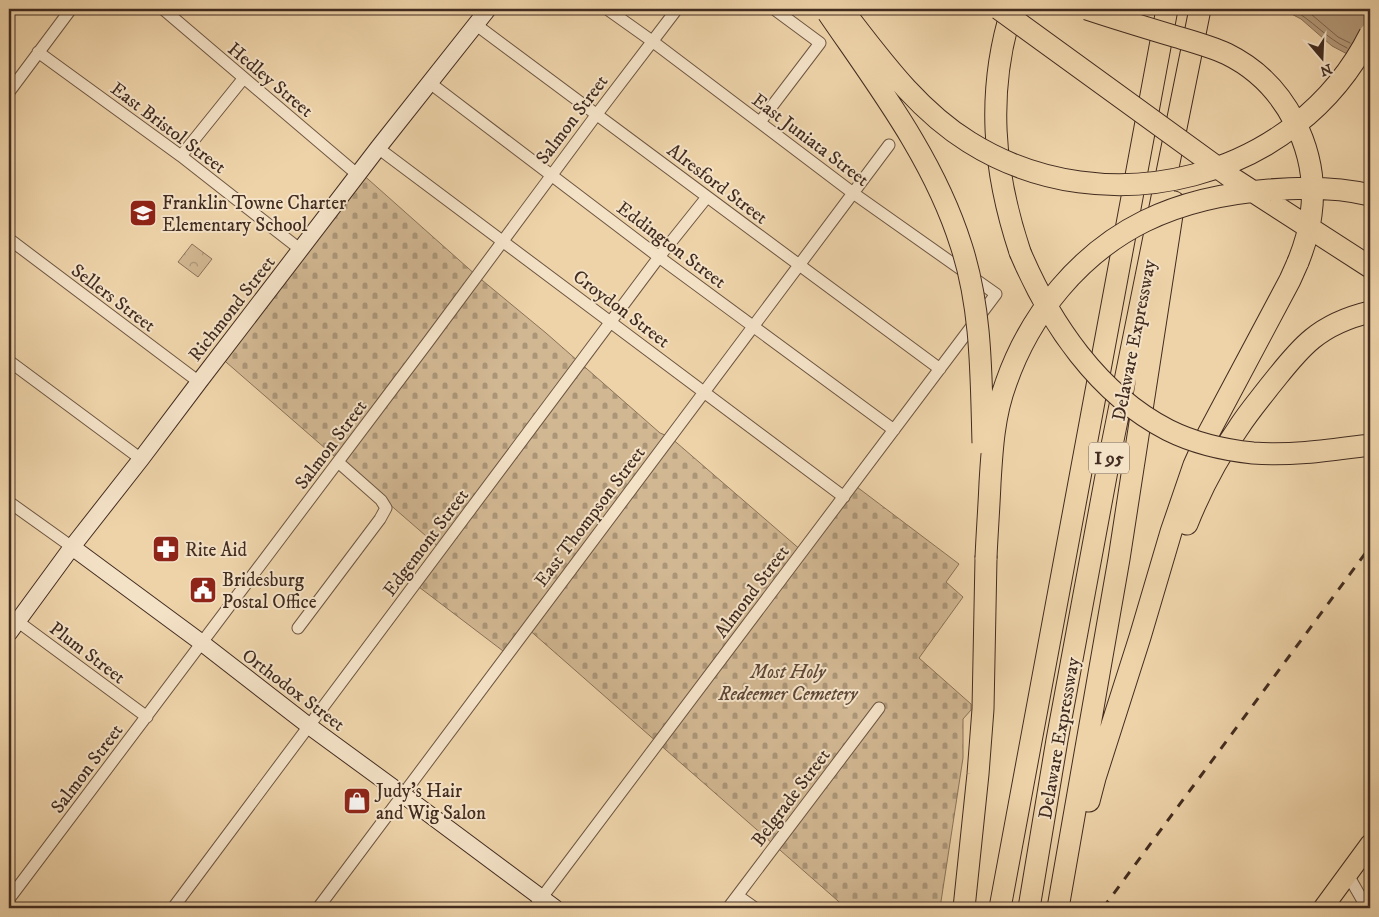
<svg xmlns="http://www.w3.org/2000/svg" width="1379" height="917" font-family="'IM FELL DW Pica',serif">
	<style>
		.forest { fill: url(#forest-crowns); stroke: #8a7259 }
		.cemetery { fill: url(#cemetery-stones); stroke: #8a7259 }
		.water { fill: #b49a7a; stroke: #866e56 }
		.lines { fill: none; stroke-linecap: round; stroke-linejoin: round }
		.shore { stroke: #7b634d; stroke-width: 1 }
		.street-casing { stroke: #6d5642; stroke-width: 13 }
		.secondary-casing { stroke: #422c20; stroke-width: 18 }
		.primary-casing { stroke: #422c20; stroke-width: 21 }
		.highway-casing { stroke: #422c20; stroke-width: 23 }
		.street { stroke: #f4e2c7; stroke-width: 11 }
		.secondary { stroke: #f4e2c7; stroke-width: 16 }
		.primary { stroke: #eed3a9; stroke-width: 19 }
		.highway { stroke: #eed3a9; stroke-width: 21 }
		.rail { stroke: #422c20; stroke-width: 3; stroke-dasharray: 9 9; stroke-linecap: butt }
		.highway-bridge-casing { stroke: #422c20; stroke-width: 23; stroke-linecap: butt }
		.highway-bridge { stroke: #eed3a9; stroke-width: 21 }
		.labels { text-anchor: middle; stroke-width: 4; stroke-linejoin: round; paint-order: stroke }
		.shield { fill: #f4e2c7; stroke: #776352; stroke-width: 1 }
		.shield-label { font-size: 18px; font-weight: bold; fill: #422c20 }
		.street-label { font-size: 19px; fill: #422c20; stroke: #f4e2c7 }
		.poi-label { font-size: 19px; fill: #422c20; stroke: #f4e2c7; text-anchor: start }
		.park-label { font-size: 19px; font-style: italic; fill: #5f4837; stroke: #f4e2c7 }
	</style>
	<defs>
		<pattern id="forest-crowns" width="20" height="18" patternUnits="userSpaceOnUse" patternTransform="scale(1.25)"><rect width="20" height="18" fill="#d1b792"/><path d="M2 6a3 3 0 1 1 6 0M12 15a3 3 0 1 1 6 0" fill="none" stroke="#ab9577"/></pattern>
		<pattern id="cemetery-stones" width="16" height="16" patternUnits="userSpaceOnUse" patternTransform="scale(1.25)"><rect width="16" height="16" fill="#d1b792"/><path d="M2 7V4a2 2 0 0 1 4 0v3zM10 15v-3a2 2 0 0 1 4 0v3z" fill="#ab9577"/></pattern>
	</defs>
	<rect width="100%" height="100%" fill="#eed3a9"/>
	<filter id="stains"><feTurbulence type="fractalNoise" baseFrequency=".004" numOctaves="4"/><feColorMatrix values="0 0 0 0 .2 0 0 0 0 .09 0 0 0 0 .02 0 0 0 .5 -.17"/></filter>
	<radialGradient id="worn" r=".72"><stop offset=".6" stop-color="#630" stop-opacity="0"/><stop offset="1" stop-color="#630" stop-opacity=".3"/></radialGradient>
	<path class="forest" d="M192 244 212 259 198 277 178 262Z"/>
	<path class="cemetery" d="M360 172 477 276 546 333 660 433 670 437 802 551 853 484 959 564 946 582 963 597 919 658 971 704V710L963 719V758L940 908H846L527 628 507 654 415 584 441 549 219 356Z"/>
	<path class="water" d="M1282 9H1370V66L1332 46 1301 19Z"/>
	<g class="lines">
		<path class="shore" d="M1292 9C1312 20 1326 38 1347 48
			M1305 9 1338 37 1350 43"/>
		<g class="street-casing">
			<path id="street" d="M163 9 358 175
				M475 24C631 139 784 255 940 369
				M38 52 181 156 301 250
				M430 83 659 257 894 430
				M9 92 71 9
				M760 122 820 43 774 9
				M378 148C534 264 688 381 844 497
				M181 156 243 79
				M9 239 199 382
				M9 361 141 459
				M9 502 72 547
				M9 615 147 717
				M298 628 380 519 386 508 381 500 338 462
				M1348 875 1367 908
				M738 896 755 908
				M9 899 428 342 597 114 677 9
				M173 908 659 257 707 197
				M318 908 889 145
				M534 908 996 294 853 193 652 41 607 9
				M728 908 879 708"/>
		</g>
		<g class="secondary-casing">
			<path id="secondary" d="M72 547 202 643 309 726 402 794 555 908
				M9 633 72 547 141 459 199 382 378 148 488 9"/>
		</g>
		<g class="primary-casing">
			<path id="primary" d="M1323 908 1370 844"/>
		</g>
		<g class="highway-casing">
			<path id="highway" d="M1012 9C986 92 993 171 1020 252
				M1187 524C1201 489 1218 457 1239 427 1248 413 1259 400 1269 387 1283 370 1295 353 1312 339 1329 325 1349 317 1370 312
				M1089 801 1095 778 1140 637 1171 532 1194 465 1208 434 1290 280 1298 262
				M964 908 978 774 983 709 986 558
				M1000 908 1167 9
				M1029 908 1057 740 1109 460 1200 9
				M1058 908 1119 559 1174 202"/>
		</g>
		<use href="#street" class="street"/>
		<use href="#secondary" class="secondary"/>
		<use href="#primary" class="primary"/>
		<use href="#highway" class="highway"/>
		<path class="rail" d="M1103 908 1370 547"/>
		<g class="highway-bridge-casing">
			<path id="highway-bridge" d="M842 9C880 58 916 109 969 142 1106 228 1297 180 1370 34
				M999 9 1232 178 1370 267
				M1087 9C1117 19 1147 28 1177 37 1194 42 1212 47 1227 54 1286 83 1320 151 1311 215 1309 231 1304 247 1298 262
				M828 13C878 86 934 159 961 245 982 309 981 377 983 443
				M1020 252C1050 323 1098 394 1168 430 1194 443 1224 450 1253 453 1292 456 1331 450 1370 445
				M986 558C987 533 989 508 990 483 992 449 994 415 1006 383 1030 314 1080 253 1145 221 1184 202 1227 193 1269 190 1303 187 1337 187 1370 195"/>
		</g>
		<use href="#highway-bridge" class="highway-bridge"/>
	</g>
	<defs>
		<g id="school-square" transform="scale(1.4375)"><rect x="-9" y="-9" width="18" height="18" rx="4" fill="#8f2418" stroke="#f4e2c7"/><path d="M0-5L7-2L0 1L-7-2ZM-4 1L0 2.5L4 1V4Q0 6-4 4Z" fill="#fff"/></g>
		<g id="pharmacy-square" transform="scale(1.4375)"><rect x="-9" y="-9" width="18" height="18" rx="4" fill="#8f2418" stroke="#f4e2c7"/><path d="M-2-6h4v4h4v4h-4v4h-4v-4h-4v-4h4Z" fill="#fff"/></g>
		<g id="civic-square" transform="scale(1.4375)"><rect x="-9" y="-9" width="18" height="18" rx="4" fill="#8f2418" stroke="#f4e2c7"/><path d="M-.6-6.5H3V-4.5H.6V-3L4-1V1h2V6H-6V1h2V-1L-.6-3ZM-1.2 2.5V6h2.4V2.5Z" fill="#fff"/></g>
		<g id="shop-square" transform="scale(1.4375)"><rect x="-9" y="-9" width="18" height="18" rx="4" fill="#8f2418" stroke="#f4e2c7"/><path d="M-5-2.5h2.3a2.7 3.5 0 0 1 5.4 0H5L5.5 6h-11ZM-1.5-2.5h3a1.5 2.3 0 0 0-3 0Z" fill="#fff"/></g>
	</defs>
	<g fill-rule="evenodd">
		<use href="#school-square" x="143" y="213"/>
		<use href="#pharmacy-square" x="166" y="549"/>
		<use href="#civic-square" x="203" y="590"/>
		<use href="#shop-square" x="357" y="801"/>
	</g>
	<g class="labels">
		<rect class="shield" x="1089" y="442.5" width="40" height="31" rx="4"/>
		<g class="shield-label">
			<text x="1109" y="464">I 95</text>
		</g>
		<g class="street-label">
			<text transform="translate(271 79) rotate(40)" y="7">Hedley Street</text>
			<text transform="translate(571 119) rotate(-53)" y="7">Salmon Street</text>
			<text transform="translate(169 127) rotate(37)" y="7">East Bristol Street</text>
			<text transform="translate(811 139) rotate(37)" y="7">East Juniata Street</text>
			<text transform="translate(718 183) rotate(37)" y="7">Alresford Street</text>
			<text transform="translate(672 244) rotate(37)" y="7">Eddington Street</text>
			<text transform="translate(114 297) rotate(37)" y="7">Sellers Street</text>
			<text transform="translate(231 308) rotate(-52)" y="7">Richmond Street</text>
			<text transform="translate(622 308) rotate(37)" y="7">Croydon Street</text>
			<text transform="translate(1133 340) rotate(-79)" y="7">Delaware Expressway</text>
			<text transform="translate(330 444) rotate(-53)" y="7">Salmon Street</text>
			<text transform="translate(589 516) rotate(-53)" y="7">East Thompson Street</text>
			<text transform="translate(425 542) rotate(-53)" y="7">Edgemont Street</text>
			<text transform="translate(751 591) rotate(-53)" y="7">Almond Street</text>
			<text transform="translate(88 652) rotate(37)" y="7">Plum Street</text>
			<text transform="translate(294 689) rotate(37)" y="7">Orthodox Street</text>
			<text transform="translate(1058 738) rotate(-80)" y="7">Delaware Expressway</text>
			<text transform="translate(86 768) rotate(-53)" y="7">Salmon Street</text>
			<text transform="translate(790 797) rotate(-53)" y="7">Belgrade Street</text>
		</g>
		<g class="poi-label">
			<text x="162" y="209">Franklin Towne Charter<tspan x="162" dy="22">Elementary School</tspan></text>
			<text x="185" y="556">Rite Aid</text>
			<text x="222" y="586">Bridesburg<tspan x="222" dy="22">Postal Office</tspan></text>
			<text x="376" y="797">Judy's Hair<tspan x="376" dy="22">and Wig Salon</tspan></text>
		</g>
		<g class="park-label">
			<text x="788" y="678">Most Holy<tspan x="788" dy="22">Redeemer Cemetery</tspan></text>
		</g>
	</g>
	<rect width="1379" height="917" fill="none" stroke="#eed3a9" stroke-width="30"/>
	<rect x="10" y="10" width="1359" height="897" fill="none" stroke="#422c20" stroke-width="2.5"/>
	<rect x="15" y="15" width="1349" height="887" fill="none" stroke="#422c20"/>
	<g transform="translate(1322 58) rotate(161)" stroke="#f4e2c7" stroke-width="4" paint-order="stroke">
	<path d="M0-4L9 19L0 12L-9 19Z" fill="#422c20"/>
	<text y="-8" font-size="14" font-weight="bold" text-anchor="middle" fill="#422c20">N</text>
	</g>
	<rect width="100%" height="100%" filter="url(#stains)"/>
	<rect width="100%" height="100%" fill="url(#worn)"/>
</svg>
